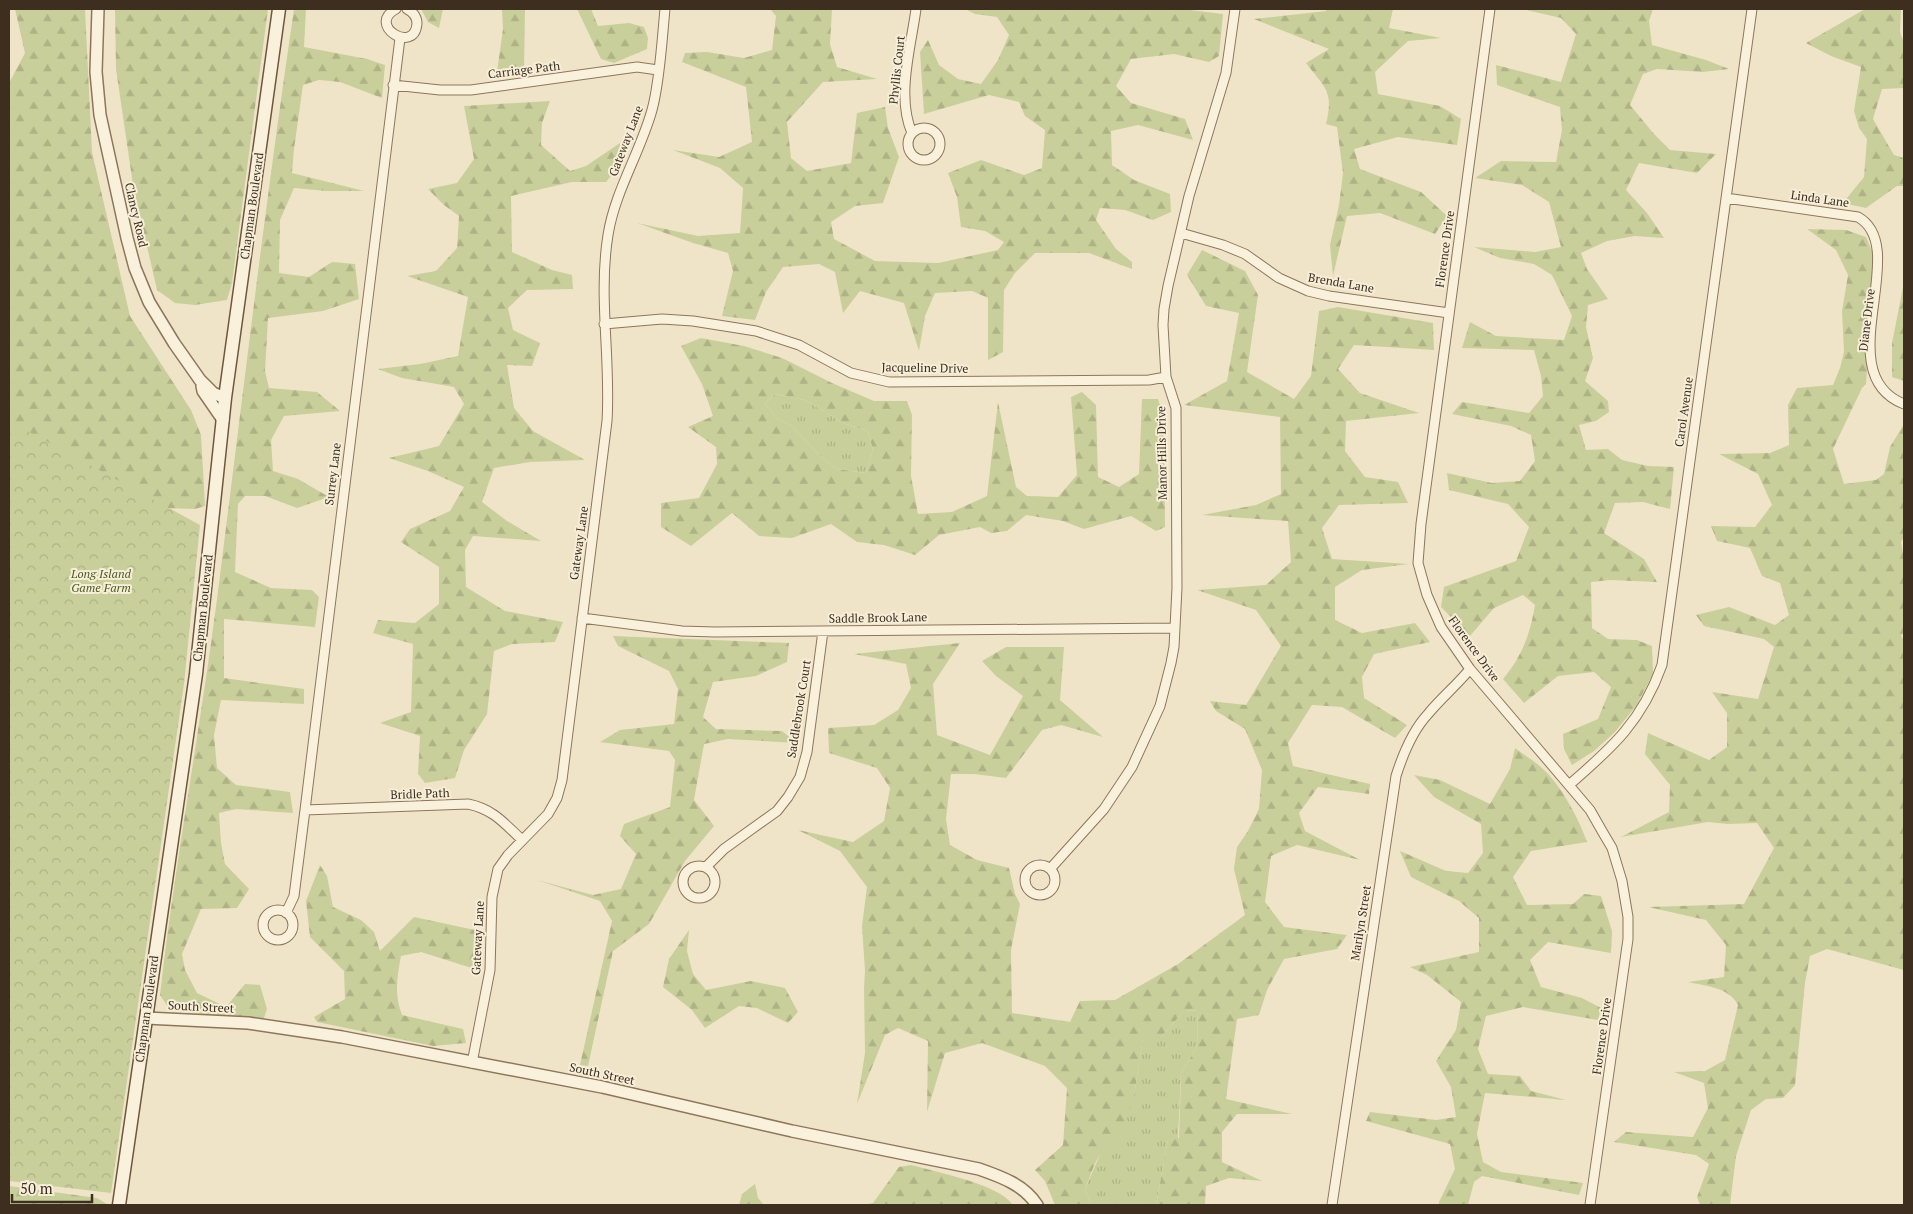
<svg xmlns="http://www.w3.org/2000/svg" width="1913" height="1214" font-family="'PT Serif',serif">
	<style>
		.grass { fill: url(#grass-tufts) }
		.forest { fill: url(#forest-firs); fill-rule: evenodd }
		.park { fill: url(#park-crowns) }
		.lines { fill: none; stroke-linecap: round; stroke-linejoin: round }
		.minor-casing { stroke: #8d765c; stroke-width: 11 }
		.tertiary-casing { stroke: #8d765c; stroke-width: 14 }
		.secondary-casing { stroke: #6f573f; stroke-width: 15 }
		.minor { stroke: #faf1dc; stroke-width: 9 }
		.tertiary { stroke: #faf1dc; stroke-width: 11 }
		.secondary { stroke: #faf1dc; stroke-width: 12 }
		.labels { text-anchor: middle; stroke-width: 4; stroke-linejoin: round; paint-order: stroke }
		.street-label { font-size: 12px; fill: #3d2e20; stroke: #f7eed8 }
		.park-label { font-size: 12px; font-style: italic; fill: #4d5a26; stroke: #f7eed8 }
	</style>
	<defs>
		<pattern id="grass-tufts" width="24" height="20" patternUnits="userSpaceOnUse" patternTransform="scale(1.25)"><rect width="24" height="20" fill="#c9cf9b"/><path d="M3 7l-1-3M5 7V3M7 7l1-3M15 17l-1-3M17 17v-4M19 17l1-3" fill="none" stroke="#aeb285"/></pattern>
		<pattern id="forest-firs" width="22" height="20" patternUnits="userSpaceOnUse" patternTransform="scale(1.25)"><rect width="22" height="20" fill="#c9cf9b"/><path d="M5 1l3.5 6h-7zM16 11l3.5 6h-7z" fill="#aeb285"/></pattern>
		<pattern id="park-crowns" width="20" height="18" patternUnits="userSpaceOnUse" patternTransform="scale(1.25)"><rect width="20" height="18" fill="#c9cf9b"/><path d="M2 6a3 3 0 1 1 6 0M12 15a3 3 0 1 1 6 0" fill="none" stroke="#aeb285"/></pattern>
	</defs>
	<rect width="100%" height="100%" fill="#f0e4c8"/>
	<path class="grass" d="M775 394 805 400 843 423 868 431 873 450 866 473 837 469 820 456 792 426 777 419 765 403Z
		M1198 1010 1197 1047 1181 1073 1178 1139 1168 1140 1156 1205H1091L1085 1189 1102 1150 1111 1142 1134 1096 1143 1037H1161L1184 1011Z"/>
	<path class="forest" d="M15 9H85L92 152 130 316 191 410 201 435 205 506 195 509 129 507 9 565V83L25 53Z
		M115 9H268L232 283 227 300 195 305 175 303 157 290 133 185 116 69Z
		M294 9H306L304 47 367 59 385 65 382 98 340 82 319 80 303 85 294 149 292 173 364 191H326L294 188 280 220 279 273 309 277 332 262 355 264 359 299 323 311 268 318 265 371 269 388 317 392 340 411 284 416 271 440 273 471 298 479 329 497 297 508 265 496H245L238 504 235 572 271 588 312 590 319 597 315 627 224 619V678L304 689V704L221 700 214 735 217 768 236 785 290 792 293 813 236 809 219 813 221 843 225 864 249 889 237 908 201 909 182 954 185 970 197 993 226 1007 245 984 260 985 267 1009 263 1021 170 1010 160 995C175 862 200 731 217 599 242 402 265 205 294 9Z
		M421 9H443L439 28 428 22Z
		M502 9H525L524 72H497L503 29Z
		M577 9H591L598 26 629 23 644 27 648 38 647 49 614 63 601 59Z
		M770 9H832L830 44 837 67 877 79 823 82 787 122 791 158 807 171 851 163 857 113 885 107 888 128 899 157 883 203 855 206 831 222 834 239 875 261 938 263 998 250 1004 242 985 231 961 227 957 197 948 173 981 160 1024 175 1042 168 1045 130 1025 116 1019 102 989 95 924 114 920 52 928 40 939 65 958 79 981 84 998 60 1009 35 997 17 975 14 965 9H1182L1223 14 1219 56 1209 62 1174 54 1131 59 1116 86 1131 103 1185 119 1193 140 1138 125 1111 131 1112 165 1134 180 1170 194 1171 212 1153 220 1125 210 1100 208 1096 220 1116 249 1132 262V269L1089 253H1035L1015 273 1004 290 1003 352 988 360V298L972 291 935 293 925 316 919 351 904 303 860 291 843 313 835 272 819 264 783 267 766 292 755 320 722 316 733 271 728 253 693 243 637 223 698 236 740 233 743 188 720 168 673 150 719 157 752 142 746 87 682 62 685 53 707 52 744 58 772 50 776 16Z
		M1326 9H1393L1389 28 1441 38 1408 41 1375 72 1378 94 1440 106 1461 119 1457 145 1398 137 1354 149 1360 169 1421 192 1447 216 1435 234 1380 213 1347 216 1333 276 1330 245 1339 205 1343 173 1337 127 1326 124C1334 91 1325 88 1306 63L1329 49 1254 19 1326 11Z
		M1522 9H1653L1649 21 1652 45 1706 60 1729 69 1703 72 1657 69 1643 74 1630 105 1654 134 1670 150 1716 154 1697 173 1639 163 1626 190 1647 213 1664 238 1635 236 1607 241 1581 253 1587 269 1608 299 1588 305 1586 327 1593 358 1585 381 1608 401 1609 412 1596 421 1579 425 1586 450 1608 449 1622 460 1648 466 1674 467 1670 509 1643 502 1615 503 1604 533 1644 559 1657 582 1610 580 1591 582 1592 628 1608 639 1637 640 1652 646 1653 674 1636 706 1614 733 1594 751 1572 765 1564 749 1563 734 1598 719 1611 687 1594 672 1558 676 1524 703 1503 679C1522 656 1530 635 1535 605L1523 595 1494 608 1470 636 1441 607 1444 587 1516 561 1529 527 1508 504 1449 490 1447 473 1492 483 1520 481 1535 461 1531 435 1511 426 1452 414 1462 402 1529 413 1543 396 1541 376 1534 350 1462 348 1470 322 1496 336 1564 340 1572 316 1552 275 1534 264 1500 258 1474 247 1535 252 1561 247 1549 202 1522 185 1475 178 1501 161 1556 162 1562 130 1560 107 1497 85 1496 65 1561 82 1576 34 1561 18Z
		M1865 9H1901L1900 33 1904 42V88L1882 89 1873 119 1894 155 1904 158V186H1897L1866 208 1843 203 1864 177 1867 139 1859 128 1854 111 1861 67 1831 56 1806 43Z
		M550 101 542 123 541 145 570 171 586 166 620 143V165L606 182H572L511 196 512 252 552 270 572 275 573 289 527 290 508 308 513 330 540 343 532 366 507 365 514 408 533 431 585 460 530 462 494 468 482 502 507 521 541 541 473 536 465 550 466 587 505 611 563 622 555 642 512 644 494 651 487 714 464 750 455 778 425 783 418 774 420 736 380 723 411 712 413 644 373 633 378 620 415 623 439 604V567L401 542 410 529 450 511 464 487 428 471 389 458 439 446 464 404 454 387 402 378 378 369 420 364 458 356 468 297 407 276 436 271 457 248 459 216 444 205 428 189 457 183 474 159 464 106Z
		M1807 229 1846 230 1866 237 1875 259 1866 384 1862 388 1833 449 1844 484 1876 480 1884 474 1890 447 1904 424V537L1901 542 1904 558V632L1901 636 1904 640V970L1827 949 1810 956 1805 983 1795 1085 1783 1098 1766 1099 1751 1110 1736 1156 1730 1205H1700L1697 1197 1709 1164 1696 1155 1614 1142 1626 1132 1693 1137 1708 1108 1704 1083 1674 1072 1705 1071 1725 1060 1738 1005C1729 987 1705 986 1688 982L1724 977 1726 945 1706 920 1648 907 1744 904 1774 848 1757 823 1727 824 1708 822 1621 837 1669 812 1670 785 1645 754 1648 733 1709 760 1727 747V713L1712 692 1758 699 1774 647 1764 639 1704 626 1696 615 1729 607 1775 625 1789 615 1780 583 1762 576 1750 548 1717 541 1711 526 1755 527 1772 505 1758 474 1719 454 1770 453 1789 445 1788 405 1797 388 1833 385 1840 368 1844 352 1842 311 1848 275 1836 250Z
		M1202 250 1245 271 1258 295 1247 372 1294 399 1311 376 1319 311 1338 307 1433 323 1434 350 1354 345 1338 369 1360 393 1419 413 1346 421 1345 451 1365 477 1398 482 1408 503 1339 505 1322 528 1332 559 1409 564 1362 570 1335 587V620L1362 633 1415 623 1430 642 1374 654 1362 677 1364 698 1407 725 1395 738 1342 707 1312 705 1288 743 1293 766 1370 784 1369 794 1318 787 1299 813 1305 831 1360 860 1297 845 1271 856 1265 902 1284 927 1347 935 1337 949 1284 959 1267 990 1259 1015 1237 1019 1226 1099 1292 1114H1237L1222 1132V1162L1262 1181 1229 1178 1206 1186 1205 1205H1156L1168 1139 1179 1138 1181 1073 1197 1047 1198 1010 1184 1011 1161 1037 1143 1038 1134 1096 1120 1139C1098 1146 1093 1170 1085 1189L1091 1205H1055L1045 1181 1035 1170 1063 1145 1067 1088 1045 1066 982 1043 945 1053 927 1112 928 1041 898 1028 885 1035 857 1104 865 1053 864 988 865 971 862 926 867 887 840 851 798 830 853 842 884 821 890 788 877 768 829 753 828 728 874 725 898 710 911 688 906 664 854 654 960 643 933 684 937 735 990 755 1023 696 996 676 982 661 1006 647H1064L1060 700 1103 737 1061 725 1042 730 1006 778 974 774H951L946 819 950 845 977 860 1009 868 1015 894 1020 904 1011 950 1012 1013 1070 1022 1080 1001 1115 1000 1178 964 1245 915 1234 869 1237 847 1248 831 1259 809 1262 770 1245 729 1216 711 1210 701 1246 705 1281 646 1256 610 1197 590 1266 585 1291 562 1288 521 1202 515 1256 505 1281 494 1280 417 1184 405 1227 381 1239 313 1206 306 1187 275Z
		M1904 282V381L1892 377V343Z
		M701 338 744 346 782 358 832 383 874 401H907L912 415 911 476 918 514 952 512 987 496 998 402 1016 487 1027 496 1058 497 1077 475 1071 397 1082 392 1096 405 1098 477 1119 487 1139 474 1142 399H1158L1164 419 1165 527 1156 531 1131 516 1084 529 1063 521 1026 515 1007 531 991 533 980 527 939 535 915 555 884 545 857 542 831 524 792 538 759 536 732 513 691 546 661 527V503L699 498 717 464 716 447 688 427 713 416 702 384 681 346ZM775 394 805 400 843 423 868 431 873 450 866 473 837 469 820 456 792 426 777 419 765 403Z
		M613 636 789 643 787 662 756 676 713 682 703 717 716 729 782 731 797 743 728 739 704 744 694 800 714 826 685 861 649 924 613 951 588 1066 580 1065 612 921 600 901 537 880 593 895 621 889 636 854 620 836 624 824 670 807 675 760 669 751 600 742 620 730 674 724 678 689 669 671 618 646Z
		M1515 748C1524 755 1535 761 1543 769 1561 785 1579 819 1587 842L1531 851 1513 877 1527 905 1573 904 1584 894 1601 896 1612 931 1611 953 1548 942 1530 960 1541 987 1582 998 1601 1008 1598 1020 1523 1007 1486 1016 1478 1049 1488 1074 1520 1076 1531 1091 1566 1100 1485 1093 1477 1134 1483 1162 1501 1172 1583 1183 1579 1195 1482 1176 1474 1182 1468 1205H1439V1202L1455 1169 1450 1144 1366 1121 1370 1112 1436 1120 1456 1117 1451 1087 1436 1061 1456 1030 1461 1002 1427 975 1410 967 1479 952V918L1459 901 1411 877 1400 851 1446 871 1468 873 1483 853 1481 824 1434 797 1414 775 1440 780 1490 804 1510 769Z
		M320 865 327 876 333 907 361 920 374 932 380 951 414 917 475 930 478 970 421 952 401 956C397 978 394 994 402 1015L463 1029 466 1043 433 1046 317 1022 314 1017 345 999 344 971 310 937 306 901Z
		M689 930 687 951 693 974 706 990 751 981 785 988 798 1012 788 1023 757 1008 739 1006 705 1028 692 1010 663 987 669 959Z
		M911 1165C936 1172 999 1184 1013 1205H863L873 1203 899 1167Z
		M755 1184 758 1198 764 1205H739L742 1194Z
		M9 1186 97 1198 107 1204V1205H9Z"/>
	<path class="park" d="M9 421 200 525 184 684 111 1193 9 1181Z"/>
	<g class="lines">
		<g class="minor-casing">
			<path id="minor" d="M396 9C366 25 414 55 417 24 417 17 413 12 407 9
				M1490 9 1421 524 1418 563 1427 595 1441 627 1470 669 1590 810 1602 831 1612 848 1622 881 1628 917V939L1590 1205
				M393 85 440 90H471L637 67 658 70
				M908 144a16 16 0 1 1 32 0a16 16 0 1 1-32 0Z
				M912 133C896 96 911 47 916 9
				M1726 198 1858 217C1913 248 1827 374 1904 404
				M1181 233 1223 245 1245 254 1279 278 1308 291 1329 296 1449 313
				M604 324 662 319 693 321 756 331 799 345 851 373 889 382 1149 380 1166 377
				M582 618 682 631 715 632 1175 628
				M1569 785C1613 747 1642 721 1662 665L1752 9
				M305 810 468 804C493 809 504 823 522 840
				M1025 880a15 15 0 1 1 30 0a15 15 0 1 1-30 0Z
				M683 882a16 16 0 1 1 32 0a16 16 0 1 1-32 0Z
				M706 867 724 849 777 811 788 797 800 777 807 752 823 631
				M1050 869 1104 809 1132 767 1160 706 1171 663 1174 647 1177 588 1176 408 1166 377 1163 325 1164 309 1168 286 1189 196 1226 73 1235 9
				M263 925a15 15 0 1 1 30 0a15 15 0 1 1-30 0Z
				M286 913 294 896 305 810 400 38
				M472 1063 490 970 492 897 498 869 508 855 548 814 557 798 562 780 607 421C611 359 598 297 608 235 615 191 640 153 652 110 660 81 662 39 665 9
				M1332 1205 1396 776C1403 754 1412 731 1428 714 1441 698 1457 685 1470 669"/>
		</g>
		<g class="tertiary-casing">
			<path id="tertiary" d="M98 9 96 72 100 115 127 238 135 268 149 302 174 343 200 380 213 393 225 398
				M202 386 203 391 223 420
				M146 1018 248 1023 342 1037 602 1087 792 1131 979 1169C1002 1177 1024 1185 1037 1205"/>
		</g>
		<g class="secondary-casing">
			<path id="secondary" d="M119 1205 196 674 225 398 279 9"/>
		</g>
		<use href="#minor" class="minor"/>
		<use href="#tertiary" class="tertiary"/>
		<use href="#secondary" class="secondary"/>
	</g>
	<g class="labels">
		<g class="street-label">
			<text transform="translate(524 70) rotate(-7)" y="4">Carriage Path</text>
			<text transform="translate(897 70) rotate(-84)" y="4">Phyllis Court</text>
			<text transform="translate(626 141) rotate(-69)" y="4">Gateway Lane</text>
			<text transform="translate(1820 199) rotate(8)" y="4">Linda Lane</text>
			<text transform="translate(252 206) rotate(-82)" y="4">Chapman Boulevard</text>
			<text transform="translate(136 215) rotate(77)" y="4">Clancy Road</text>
			<text transform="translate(1445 249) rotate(-82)" y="4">Florence Drive</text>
			<text transform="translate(1341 283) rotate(10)" y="4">Brenda Lane</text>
			<text transform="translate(1867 320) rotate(-83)" y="4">Diane Drive</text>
			<text transform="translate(925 368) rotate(1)" y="4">Jacqueline Drive</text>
			<text transform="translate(1684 412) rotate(-82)" y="4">Carol Avenue</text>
			<text transform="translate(1162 453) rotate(-91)" y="4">Manor Hills Drive</text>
			<text transform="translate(333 474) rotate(-83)" y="4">Surrey Lane</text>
			<text transform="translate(579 543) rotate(-82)" y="4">Gateway Lane</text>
			<text transform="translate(203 608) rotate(-84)" y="4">Chapman Boulevard</text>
			<text transform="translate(878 618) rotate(-1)" y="4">Saddle Brook Lane</text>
			<text transform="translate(1474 649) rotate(54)" y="4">Florence Drive</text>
			<text transform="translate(799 709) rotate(-81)" y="4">Saddlebrook Court</text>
			<text transform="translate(420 794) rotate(-2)" y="4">Bridle Path</text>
			<text transform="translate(1361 923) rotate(-81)" y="4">Marilyn Street</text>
			<text transform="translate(478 938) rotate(-87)" y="4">Gateway Lane</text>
			<text transform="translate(201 1007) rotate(3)" y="4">South Street</text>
			<text transform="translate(147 1009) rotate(-82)" y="4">Chapman Boulevard</text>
			<text transform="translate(1602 1036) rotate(-82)" y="4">Florence Drive</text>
			<text transform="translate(602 1074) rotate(12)" y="4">South Street</text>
		</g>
		<g class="park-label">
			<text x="101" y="578">Long Island<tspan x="101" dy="14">Game Farm</tspan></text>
		</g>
	</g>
	<rect width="1913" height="1214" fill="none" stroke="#3d2e20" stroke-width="20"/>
	<path d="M12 1194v8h80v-8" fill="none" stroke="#3d2e20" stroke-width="2.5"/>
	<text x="20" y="1194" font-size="15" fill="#3d2e20" stroke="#f7eed8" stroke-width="4" paint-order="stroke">50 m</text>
</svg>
